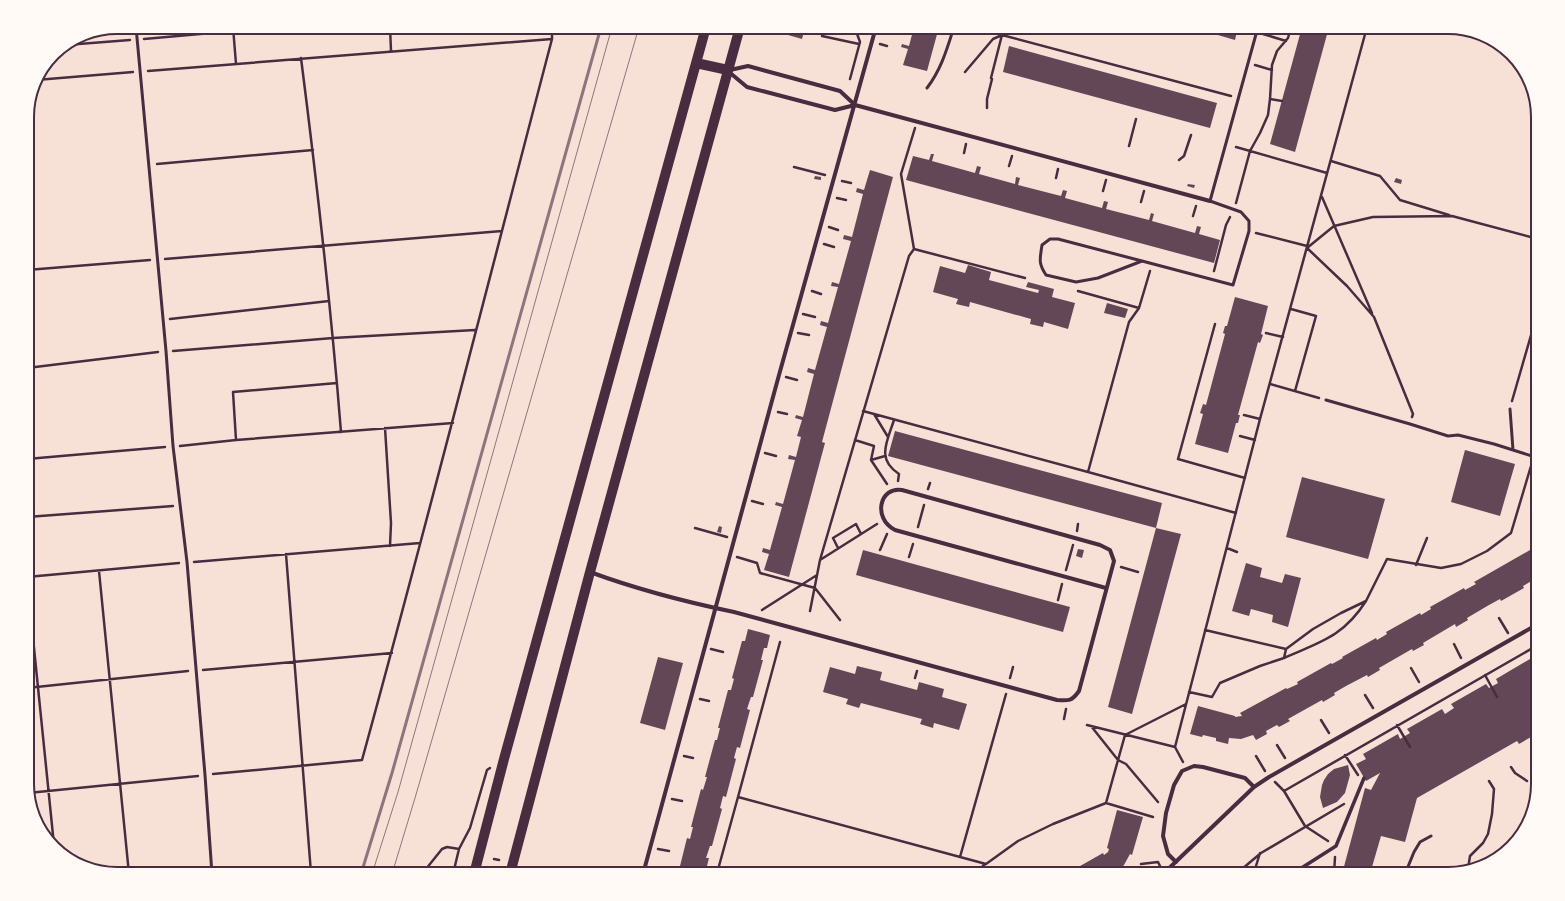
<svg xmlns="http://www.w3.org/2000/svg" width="1565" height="901" font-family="Roboto,sans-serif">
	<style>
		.building { fill: #644757 }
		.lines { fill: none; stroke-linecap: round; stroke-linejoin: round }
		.path { stroke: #4a2c40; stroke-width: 2.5 }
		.service { stroke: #4a2c40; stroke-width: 3 }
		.pedestrian { stroke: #4a2c40; stroke-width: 3.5 }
		.minor { stroke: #4a2c40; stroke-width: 4 }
		.primary { stroke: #4a2c40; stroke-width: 10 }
		.tram { stroke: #8f747c; stroke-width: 1 }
		.rail { stroke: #8f747c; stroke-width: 3 }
		.rim { fill: none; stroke: #4a2c40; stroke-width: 2 }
	</style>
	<rect width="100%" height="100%" fill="#f7e1d7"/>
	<path class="building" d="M790 27H805L802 39 788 35Z
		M914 27H939L927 71 903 65 908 49 901 47 902 44 909 46Z
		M1190 27H1238L1235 40Z
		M1302 27H1329L1295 152 1270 144Z
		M1009 46 1217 103 1210 128 1003 72Z
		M931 154H934L932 161 975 173 977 166 981 167 979 174 1015 184 1016 177 1020 178 1018 185 1061 196 1063 190 1067 191 1065 198 1102 208 1104 201 1108 202 1106 209 1149 220 1151 213 1154 214 1152 221 1195 233 1197 226 1201 227 1199 234 1220 240 1214 263 906 180 913 156 929 160Z
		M870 170 893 177 822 442 825 443 789 577 764 570 769 554 762 552 763 548 770 550 782 507 775 505 776 502 783 504 795 460 788 459 789 455 796 457 801 437 797 436 802 420 795 418 796 415 803 417 814 374 807 372 808 368 815 370 827 327 820 325 821 321 828 323 838 287 831 286 832 282 839 284 851 241 843 239 844 235 852 237 863 194 856 192 857 188 864 190Z
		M815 176 821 177V180L814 179Z
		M1396 178 1402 180 1401 184 1394 182Z
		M1188 184 1195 185 1194 188 1187 186Z
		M968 265 991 272 989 280 1038 293 1039 290 1026 287 1028 282 1054 289 1052 297 1075 303 1068 329 1044 322 1043 327 1030 324 1031 319 970 302 969 307 956 304 958 299 933 292 940 266 965 273Z
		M1235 297 1268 306 1261 334 1263 335 1260 343 1258 342 1238 415H1240L1238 423H1236L1228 453 1195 444 1203 414 1200 413 1203 404 1206 405 1225 334 1223 333 1225 326H1227Z
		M1107 303 1128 309 1125 318 1104 313Z
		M895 431 1162 503 1156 528 888 456Z
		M1465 450 1515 464 1500 516 1451 502Z
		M1302 477 1385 499 1368 559 1286 537Z
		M719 526 722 527 721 533 717 532Z
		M1156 528 1181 534 1132 714 1108 707Z
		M1538 535V580L1534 582 1533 580 1523 586 1524 588 1501 601 1500 599 1489 605 1467 618 1468 620 1456 627 1455 624 1423 643 1424 645 1413 651 1412 649 1379 668 1380 670 1368 677 1367 675 1346 686 1334 693 1335 695 1323 702 1322 700 1288 719 1290 721 1279 727 1277 725 1266 731 1267 734 1256 740 1253 735 1241 739 1229 738 1228 744 1216 741V738L1203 735 1202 737 1190 734 1198 706 1235 716V717L1242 716 1240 713 1286 688 1287 689 1298 684 1297 682 1331 663 1332 664 1343 658 1342 657 1376 638 1377 640 1387 634 1386 632 1420 613 1421 615 1431 609 1430 607 1464 588 1465 590 1476 584 1474 582 1530 550 1531 551 1536 549 1537 546 1535 545Z
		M1078 549 1084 550 1082 558 1076 556Z
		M863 550 1070 607 1063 632 856 575Z
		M1246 563 1262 568 1260 577 1282 583 1285 574 1301 578 1288 627 1272 622 1273 615 1251 609 1249 616 1232 611Z
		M748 629 770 635 767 648H764L761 660H763L753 697H751L747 709 750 710 740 748 737 747 734 758 736 759 726 797 723 796 720 808 722 809 712 846H710L706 858H709L705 874H678L687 838 690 839 693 827H691L701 789 703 790 707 777H705L715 740H717L720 728H718L728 690H731L734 679 732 678 742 641H745Z
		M658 657 683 663 665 730 640 723Z
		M1530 659 1533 664 1538 660V733L1519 744 1517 741 1417 798 1405 842 1381 836 1370 874H1342L1365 788 1371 790 1380 773 1366 781 1356 764 1366 759 1363 754 1398 734 1400 739 1410 733 1407 729 1442 709 1445 714 1454 708 1451 704 1486 684 1489 688 1498 683 1496 679Z
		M857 666 882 672 880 680 917 690 919 682 944 689 942 697 967 704 959 730 934 723 933 728 920 724 922 719 861 703 859 708 846 704 848 699 823 692 830 667 855 674Z
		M1348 765 1350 775 1345 793 1337 802 1323 808 1320 797 1322 785 1324 780 1328 774 1334 769Z
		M1117 810 1143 817 1132 855 1130 854 1124 865 1115 874H1066L1103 853 1104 855 1108 852 1109 849 1107 848Z"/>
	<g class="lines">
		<path class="path" d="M233 27 236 64
			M390 27 391 51
			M1263 34 1286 41
			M822 36 859 44
			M144 39 234 31
			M880 44 887 46
			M66 45 130 40
			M301 58C317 183 331 307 341 432
			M1255 65 1272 70
			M148 71 552 39
			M965 72 993 39 1002 35 1231 96
			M991 78 1004 27
			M850 79 860 42 856 31 857 27
			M36 80 133 72
			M1270 99 1282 101
			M987 108V99L992 79
			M1129 146 1136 119
			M1236 147 1327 173
			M964 153 966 144
			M1179 160 1184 156 1191 135
			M1331 161 1380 176 1400 200 1449 215
			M157 164 313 150
			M1009 166 1012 156
			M794 167 825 175
			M1056 178 1058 169
			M842 181 851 183
			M1103 191 1106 180
			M1322 197 1372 313
			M837 198 846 200
			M1141 202 1144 191
			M1236 203 1250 151 1260 133 1268 115 1270 99 1272 65 1277 51 1288 38 1291 27
			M1193 216 1196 206
			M829 227 838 230
			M1256 233 1307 246
			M824 244 834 247
			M914 249 1025 278
			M165 259 502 231
			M27 270 150 260
			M1150 271 1139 308 1129 322 1088 472 1236 513
			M1214 271 1226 225 1230 217
			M812 291 821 294
			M1078 291 1139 308
			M1291 309 1316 316 1295 391
			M803 314 815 317
			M170 319 329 301
			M1215 324 1178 459 1245 478
			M1536 332 1538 338
			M798 333 809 335
			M1266 333 1283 337
			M173 351 333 338 475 330
			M27 368 158 352
			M786 377 797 380
			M1270 384 1319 398
			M1512 401 1538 311
			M863 411 1088 472
			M778 412 787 414
			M874 414 888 437
			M1244 415 1260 419
			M1412 417 1413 414 1374 317 1347 286 1307 248 1334 226 1373 217 1452 216 1538 239
			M894 420C887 442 876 459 899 474L898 481
			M385 428 391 523 390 546
			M1240 436 1255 440
			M236 440 233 392 337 383
			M855 440 874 446 871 460 887 484
			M180 446 236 440 453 423
			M765 453 776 456
			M27 459 165 447
			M871 460 885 456
			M928 489 930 483
			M752 501 763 504
			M27 517 173 506
			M918 527 924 505
			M695 528 727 537
			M1077 531 1078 524
			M838 548 833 538 856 524 861 534
			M1227 548 1237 552
			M880 550 887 534
			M286 554 311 873 301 874
			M737 557 757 563 760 573 815 588 840 620
			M909 557 913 544
			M820 560 877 524
			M194 562 420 543
			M1416 565 1427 538
			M1121 567 1138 572
			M1066 570 1073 545
			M99 571 129 874
			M27 577 179 563
			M27 579 54 845
			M1058 600 1062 584
			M762 610 817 575
			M810 611 820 560 909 256 914 249 901 174 915 128
			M1499 618 1508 633
			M1205 630 1286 649
			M780 642 738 797 986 864 1018 841 1053 824 1106 803 1153 817
			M1454 644 1461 658
			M711 649 723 652
			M1284 658C1320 642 1343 637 1366 601
			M1411 668 1419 682
			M203 670 392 653
			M1485 675 1497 697
			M915 678 917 671
			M1010 678 1013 667
			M27 688 188 671
			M1189 692 1212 697 1220 683 1260 666 1284 658 1286 649 1313 629 1341 613 1366 601 1387 559 1441 568 1461 564 1487 551 1511 533 1531 466
			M1365 695 1373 708
			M700 699 709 701
			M1064 719 1066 709
			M1321 720 1329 733
			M1087 725 1175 747
			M1397 725 1410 747
			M1091 726 1118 760 1126 764 1158 802
			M1277 745 1285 758
			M1345 755 1358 775
			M684 756 693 758
			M1256 756 1265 771
			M1183 762 1175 747 1260 419 1367 27
			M1511 767 1515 773 1527 781
			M213 774 362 760C428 520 489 279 552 39V27
			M1275 782 1284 791 1305 826 1328 841
			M1284 791 1538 645
			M28 793 198 776
			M672 799 682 801
			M1106 803 1125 735 1186 704
			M658 849 669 851
			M960 857 1006 694
			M494 859 499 860
			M1489 863 1497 857
			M1141 864 1158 862 1160 866
			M719 866 738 797
			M1468 869 1470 856 1483 843 1488 834 1492 814 1494 789 1489 781
			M422 874 442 849 447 847 459 849
			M453 874 459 849 470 828 487 770 490 768
			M975 874 985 864
			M1236 874 1261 853 1344 804
			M1256 874V866L1260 853
			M1334 874 1335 857"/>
		<path class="service" d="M136 27 166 351 173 446 187 562 205 775 212 874
			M927 88C941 70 947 49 954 27
			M1050 239H1058L1142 261 1098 278 1076 282 1046 275C1038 263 1040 259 1042 245Z
			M1142 261 1233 285 1249 231V221L1241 212 1210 201 1258 27
			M1326 400 1410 424 1448 436 1458 435 1494 444 1538 458
			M1510 409 1513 450
			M1405 874 1414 852 1420 842 1431 836"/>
		<path class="pedestrian" d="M1292 874 1336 846 1364 778"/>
		<path class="minor" d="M730 70 748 66 840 91 855 105
			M729 72 747 87 835 110 855 105 870 109 1210 201
			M590 572C636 589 686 602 734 612L1057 700C1069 701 1072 701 1079 691L1114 561 1110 550 1100 545 902 490C880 486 872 518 895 530L1106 588
			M1176 862 1168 854 1163 836 1166 813 1174 785 1182 771 1194 766 1203 767 1245 778 1254 787
			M643 874 779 375 876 27
			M1163 874 1254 787 1269 777 1538 624"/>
		<path class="primary" d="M696 63 728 70
			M474 874 504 759 706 27
			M510 874 590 572 740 27"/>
		<path class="tram" d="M372 874 398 792 612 27
			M392 874 415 798 639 27"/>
		<path class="rail" d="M361 874 392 773 601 27"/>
	</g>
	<path d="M0 0H1565V901H0ZM117 34H1448A83 83 0 0 1 1531 117V784A83 83 0 0 1 1448 867H117A83 83 0 0 1 34 784V117A83 83 0 0 1 117 34Z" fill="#fffaf5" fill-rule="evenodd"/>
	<path class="rim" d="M117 34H1448A83 83 0 0 1 1531 117V784A83 83 0 0 1 1448 867H117A83 83 0 0 1 34 784V117A83 83 0 0 1 117 34Z"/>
</svg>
